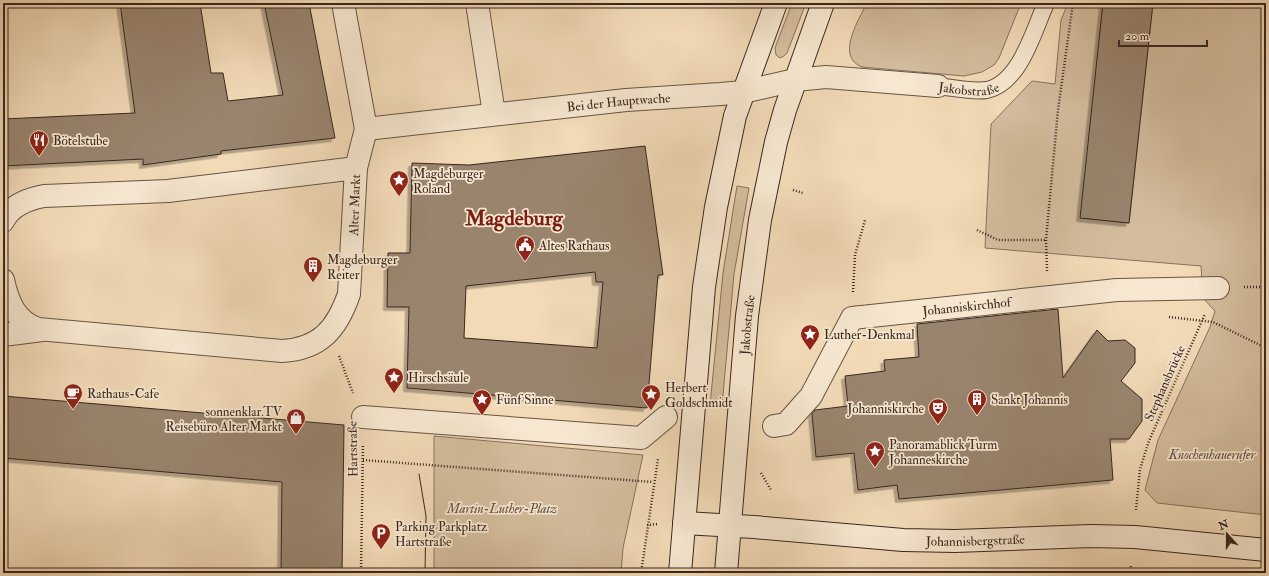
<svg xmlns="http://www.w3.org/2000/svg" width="1269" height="576" font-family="'IM FELL Double Pica',serif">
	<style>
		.green { fill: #d3bc9d; stroke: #86725e }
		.building { fill: #99846e; stroke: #39271f; fill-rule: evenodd; filter: url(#shadow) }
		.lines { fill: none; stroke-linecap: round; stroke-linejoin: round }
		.lane-casing { stroke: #675445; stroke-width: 18 }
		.street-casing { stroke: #675445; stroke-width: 24 }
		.secondary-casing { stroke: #39271f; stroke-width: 24 }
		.path { stroke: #39271f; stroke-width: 2.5; stroke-dasharray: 1 2; stroke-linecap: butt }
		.lane { stroke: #f7e7d0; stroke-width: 16 }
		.street { stroke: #f7e7d0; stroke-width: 22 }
		.secondary { stroke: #f7e7d0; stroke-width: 22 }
		.tram { stroke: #39271f; stroke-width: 1 }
		.labels { text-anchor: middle; stroke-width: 3.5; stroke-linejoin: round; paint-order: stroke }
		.street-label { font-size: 13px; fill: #39271f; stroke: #f7e7d0 }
		.poi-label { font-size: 13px; fill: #39271f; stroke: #f7e7d0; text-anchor: start }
		.park-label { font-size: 13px; font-style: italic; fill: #604c3e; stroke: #f7e7d0 }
		.town-label { font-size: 21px; font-weight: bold; fill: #7a1f14; stroke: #f7e7d0 }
	</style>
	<defs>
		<filter id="shadow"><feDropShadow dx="-3.5" dy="3.5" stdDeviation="0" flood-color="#0004"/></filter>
	</defs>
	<rect width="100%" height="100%" fill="#f2dab7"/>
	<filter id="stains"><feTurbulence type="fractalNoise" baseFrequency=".005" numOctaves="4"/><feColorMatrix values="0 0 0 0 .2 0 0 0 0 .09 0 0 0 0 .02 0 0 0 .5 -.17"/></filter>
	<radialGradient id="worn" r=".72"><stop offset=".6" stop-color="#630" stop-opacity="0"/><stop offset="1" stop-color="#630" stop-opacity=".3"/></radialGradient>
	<path class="green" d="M3 3H6V97H3Z
		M792 3H806L787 53 784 56 780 58 776 55 775 48Z
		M867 3H1021L999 58 994 65 982 72 964 76 862 67C835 57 859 19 867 3Z
		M1068 3H1103L1081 218 1129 223 1153 3H1266V515L1157 503 1145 490 1158 440 1210 327 1215 311 1203 298 1201 266 985 248 991 124 1032 81 1055 84 1061 20Z
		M737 186 749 188 734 274 722 406 710 405 723 273Z
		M434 436 643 455 623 548 621 573H434Z"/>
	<path class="building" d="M120 3H200L211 73H223L228 101 283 95 264 3H309L335 138 221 151V154L143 165V159L3 166V119L135 113Z
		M1103 3H1153L1129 223 1080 218Z
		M645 146 663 275H658L647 408 407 388 409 307H387L388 253H410L412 163 469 165ZM595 272 596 282H603L597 348 464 338 466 286Z
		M1058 309 1063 378 1097 330 1108 341 1125 340 1135 348V363L1121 381 1142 399V421L1129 439H1110L1113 480 899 499 897 485 858 490 854 453 816 457 812 414 815 410 848 406 845 376 885 371 884 360 919 357 917 324Z
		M3 396 344 425 342 573H281L282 482 3 458Z"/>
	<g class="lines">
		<g class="lane-casing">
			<g id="lane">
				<path id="s1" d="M938 86C953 88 972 92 987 90 1020 83 1034 30 1046 3"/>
			</g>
		</g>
		<g class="street-casing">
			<g id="street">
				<path d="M343 3 366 129 356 168"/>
				<path d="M477 3 494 114"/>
				<path id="s2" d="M366 129 626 100 721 94 743 92 795 80 826 77 938 86"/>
				<path d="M3 221C11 205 28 199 44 196L168 191 356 168 349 294C337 329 320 349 282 351L38 329C15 321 8 302 3 280"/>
				<path d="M3 335 42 330"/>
				<path d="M363 417 641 438 666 417"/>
				<path id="s3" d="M774 426 786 424 811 396 852 318 1117 290 1218 288"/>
			</g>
		</g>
		<g class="secondary-casing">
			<g id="secondary">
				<path id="s4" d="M684 523 754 527 903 540 955 541 1091 536 1135 537 1266 550"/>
				<path d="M680 573 704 287 716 207 735 116 776 3"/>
				<path id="s5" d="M726 573 747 316 760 220 776 142 785 110 823 3"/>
			</g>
		</g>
		<path class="path" d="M793 190 803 193
			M977 230 998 240H1046
			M1047 271 1046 240 1058 110 1073 3
			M1244 287H1263L1266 282
			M853 292 855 255 865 220
			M1169 317 1213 322 1266 348
			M339 356 353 393
			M363 460 653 482
			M761 473 771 490
			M1136 510 1140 469 1149 441 1205 314
			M647 525 658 524
			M361 573 363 444
			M641 573 658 459
			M757 573 768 568
			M1130 573 1131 566"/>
		<use href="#lane" class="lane"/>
		<use href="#street" class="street"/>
		<use href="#secondary" class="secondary"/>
		<path class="tram" d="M419 474 426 516 425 573"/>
	</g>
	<defs>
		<g id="restaurant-pin" transform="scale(1)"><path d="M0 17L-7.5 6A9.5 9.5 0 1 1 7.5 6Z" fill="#8f2418" stroke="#f7e7d0"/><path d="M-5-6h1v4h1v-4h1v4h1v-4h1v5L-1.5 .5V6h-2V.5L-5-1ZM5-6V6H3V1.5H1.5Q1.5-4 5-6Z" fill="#fff"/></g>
		<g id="sight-pin" transform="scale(1)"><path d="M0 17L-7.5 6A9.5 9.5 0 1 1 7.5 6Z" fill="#8f2418" stroke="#f7e7d0"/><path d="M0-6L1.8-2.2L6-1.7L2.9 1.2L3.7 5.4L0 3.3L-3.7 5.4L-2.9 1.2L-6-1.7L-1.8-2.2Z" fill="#fff"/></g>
		<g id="civic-pin" transform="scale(1)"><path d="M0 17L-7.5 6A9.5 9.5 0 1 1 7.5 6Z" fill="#8f2418" stroke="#f7e7d0"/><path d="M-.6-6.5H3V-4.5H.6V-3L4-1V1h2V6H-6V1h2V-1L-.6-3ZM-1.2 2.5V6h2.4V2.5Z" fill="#fff"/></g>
		<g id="building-pin" transform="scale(1)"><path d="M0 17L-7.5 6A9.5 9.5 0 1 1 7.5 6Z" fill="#8f2418" stroke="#f7e7d0"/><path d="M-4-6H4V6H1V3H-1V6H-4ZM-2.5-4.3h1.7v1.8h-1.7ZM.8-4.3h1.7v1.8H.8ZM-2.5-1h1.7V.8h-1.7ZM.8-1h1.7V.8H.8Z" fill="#fff"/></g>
		<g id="cafe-pin" transform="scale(1)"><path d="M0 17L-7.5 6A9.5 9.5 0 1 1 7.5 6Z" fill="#8f2418" stroke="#f7e7d0"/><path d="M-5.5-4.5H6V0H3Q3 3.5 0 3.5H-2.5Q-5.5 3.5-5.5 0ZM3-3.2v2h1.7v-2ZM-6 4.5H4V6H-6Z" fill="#fff"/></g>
		<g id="theatre-pin" transform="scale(1)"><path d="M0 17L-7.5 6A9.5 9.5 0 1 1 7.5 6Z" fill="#8f2418" stroke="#f7e7d0"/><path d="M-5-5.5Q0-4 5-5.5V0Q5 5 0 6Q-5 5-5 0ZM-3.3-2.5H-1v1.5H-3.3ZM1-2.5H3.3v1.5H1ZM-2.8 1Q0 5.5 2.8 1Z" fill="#fff"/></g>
		<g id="shop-pin" transform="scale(1)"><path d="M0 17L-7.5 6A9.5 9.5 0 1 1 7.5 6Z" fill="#8f2418" stroke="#f7e7d0"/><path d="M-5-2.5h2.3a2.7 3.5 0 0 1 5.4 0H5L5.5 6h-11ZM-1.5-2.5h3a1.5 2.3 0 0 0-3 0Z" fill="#fff"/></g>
		<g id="parking-pin" transform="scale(1)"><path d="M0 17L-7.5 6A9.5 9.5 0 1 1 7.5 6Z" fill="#8f2418" stroke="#f7e7d0"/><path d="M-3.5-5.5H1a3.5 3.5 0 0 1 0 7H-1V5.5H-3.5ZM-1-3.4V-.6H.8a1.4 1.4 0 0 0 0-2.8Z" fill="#fff"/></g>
	</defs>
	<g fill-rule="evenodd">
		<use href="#restaurant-pin" x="39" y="140"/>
		<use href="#sight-pin" x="399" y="180"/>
		<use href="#civic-pin" x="525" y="245"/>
		<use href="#building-pin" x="313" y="266"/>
		<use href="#sight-pin" x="810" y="334"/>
		<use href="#sight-pin" x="394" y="377"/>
		<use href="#cafe-pin" x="73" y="393"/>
		<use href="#sight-pin" x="651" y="394"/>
		<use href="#sight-pin" x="482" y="399"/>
		<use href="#building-pin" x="977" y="399"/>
		<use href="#theatre-pin" x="938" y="408"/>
		<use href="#shop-pin" x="296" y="418"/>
		<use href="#sight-pin" x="875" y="451"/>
		<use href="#parking-pin" x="381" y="533"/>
	</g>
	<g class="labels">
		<g class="street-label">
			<text dy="5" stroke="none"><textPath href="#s1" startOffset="31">Jakobstraße</textPath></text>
			<text dy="5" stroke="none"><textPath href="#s2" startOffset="254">Bei der Hauptwache</textPath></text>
			<text transform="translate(354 205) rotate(-88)" y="5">Alter Markt</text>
			<text dy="5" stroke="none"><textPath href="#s3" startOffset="253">Johanniskirchhof</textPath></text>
			<text dy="5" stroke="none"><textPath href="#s5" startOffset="249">Jakobstraße</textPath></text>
			<text transform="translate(1164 383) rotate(-66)" y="5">Stephansbrücke</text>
			<text transform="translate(352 449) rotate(-91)" y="5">Hartstraße</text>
			<text dy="5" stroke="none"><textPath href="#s4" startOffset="292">Johannisbergstraße</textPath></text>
		</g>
		<g class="poi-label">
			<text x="53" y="145">Bötelstube</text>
			<text x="413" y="178">Magdeburger<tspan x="413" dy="15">Roland</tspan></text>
			<text x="539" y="250">Altes Rathaus</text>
			<text x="327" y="264">Magdeburger<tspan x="327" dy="15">Reiter</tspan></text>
			<text x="824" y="339">Luther-Denkmal</text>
			<text x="408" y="382">Hirschsäule</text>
			<text x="665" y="392">Herbert<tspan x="665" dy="15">Goldschmidt</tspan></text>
			<text x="87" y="398">Rathaus-Cafe</text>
			<text x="496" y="404">Fünf Sinne</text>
			<text x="991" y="404">Sankt Johannis</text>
			<text x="924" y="413" text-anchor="end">Johanniskirche</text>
			<text x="282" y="416" text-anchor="end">sonnenklar.TV<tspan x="282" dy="15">Reisebüro Alter Markt</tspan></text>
			<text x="889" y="449">Panoramablick Turm<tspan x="889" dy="15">Johanneskirche</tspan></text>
			<text x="395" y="531">Parking Parkplatz<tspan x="395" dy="15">Hartstraße</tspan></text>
		</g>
		<g class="park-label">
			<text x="1212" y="459">Knochenhauerufer</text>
			<text x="502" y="513">Martin-Luther-Platz</text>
		</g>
		<g class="town-label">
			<text x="514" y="225">Magdeburg</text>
		</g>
	</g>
	<rect width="1269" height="576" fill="none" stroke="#f2dab7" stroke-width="16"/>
	<rect x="4" y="4" width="1261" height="568" fill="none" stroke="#39271f" stroke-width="2"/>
	<rect x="8" y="8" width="1253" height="560" fill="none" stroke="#39271f"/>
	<g transform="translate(1227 534) rotate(339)" stroke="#f7e7d0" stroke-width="3" paint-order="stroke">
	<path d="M0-3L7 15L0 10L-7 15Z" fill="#39271f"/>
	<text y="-6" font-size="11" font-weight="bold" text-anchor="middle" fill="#39271f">N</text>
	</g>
	<path d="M1119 40v6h88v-6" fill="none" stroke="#39271f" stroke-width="2"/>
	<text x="1125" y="40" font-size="12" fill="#39271f" stroke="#f7e7d0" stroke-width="3" paint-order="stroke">20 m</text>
	<rect width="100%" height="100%" filter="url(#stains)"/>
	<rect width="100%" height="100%" fill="url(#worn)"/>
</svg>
